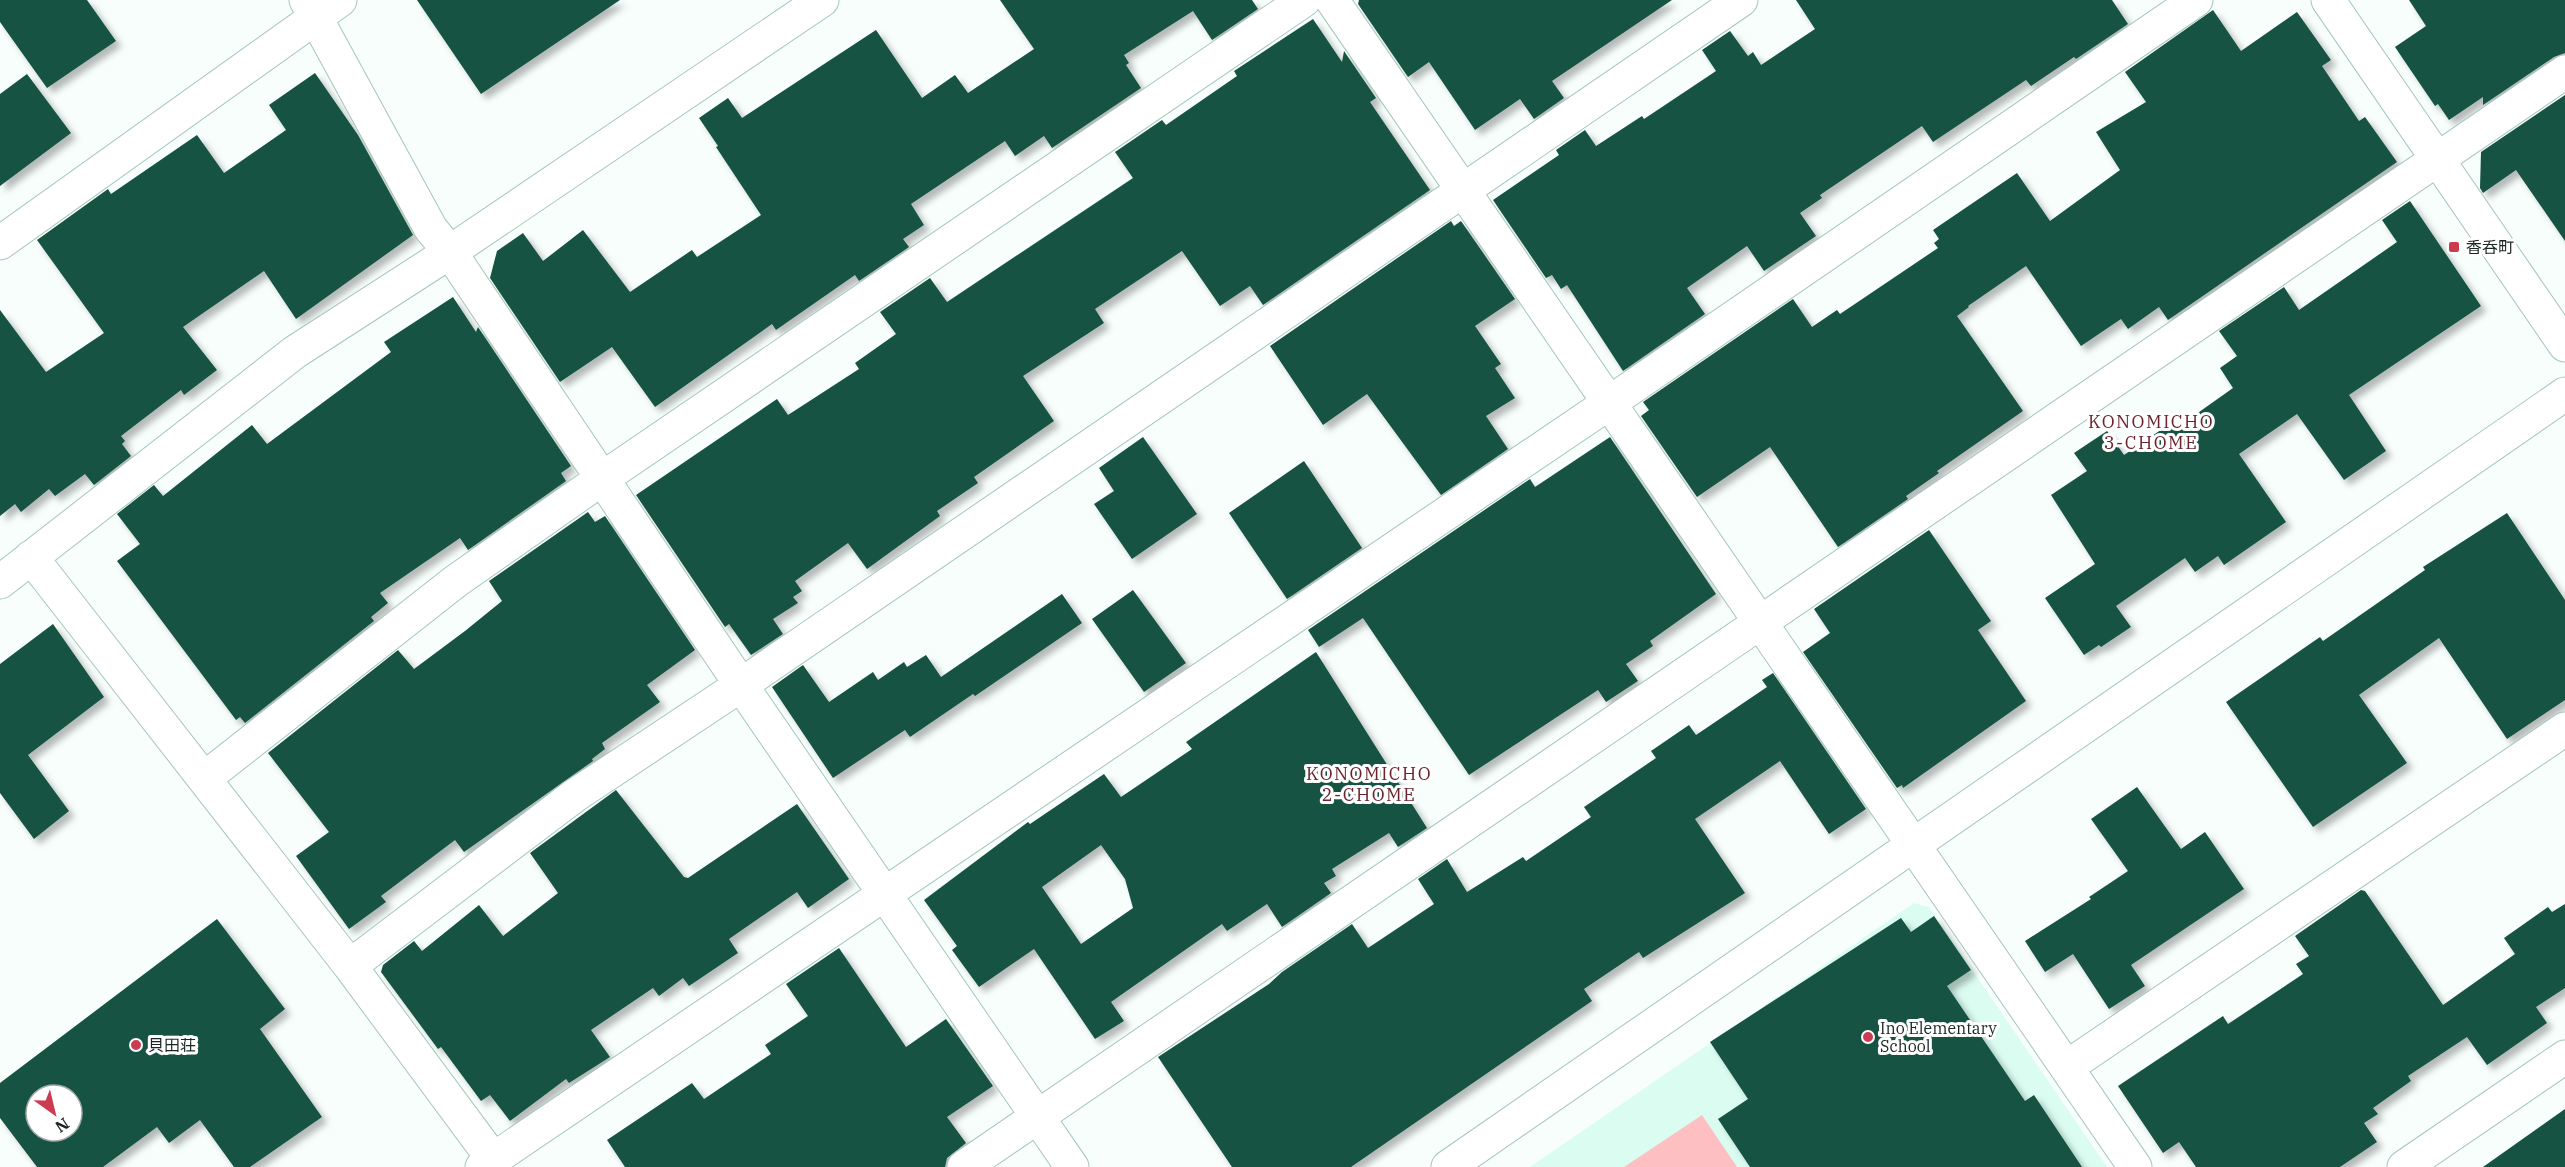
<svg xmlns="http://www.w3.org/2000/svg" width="2565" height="1167" font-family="'IBM Plex Serif','Noto Sans JP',serif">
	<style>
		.built { fill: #dbfdf1 }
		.green { fill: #febfc2 }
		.building { fill: #145242; fill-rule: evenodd; filter: url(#shadow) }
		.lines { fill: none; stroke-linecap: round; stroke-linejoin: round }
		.minor-casing { stroke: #a6c6ba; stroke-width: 35 }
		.minor { stroke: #fff; stroke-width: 33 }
		.poi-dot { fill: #cb3b52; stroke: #fff; stroke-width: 2 }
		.labels { text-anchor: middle; stroke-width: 6; stroke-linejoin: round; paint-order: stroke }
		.poi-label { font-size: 16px; fill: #1a2722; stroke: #fff; text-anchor: start }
		.neighbourhood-label { font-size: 18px; letter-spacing: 1.5px; fill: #6a242d; stroke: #fff }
	</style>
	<defs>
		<filter id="shadow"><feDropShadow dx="5.5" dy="5.5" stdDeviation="3" flood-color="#0004"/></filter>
	</defs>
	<rect width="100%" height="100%" fill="#f7fefb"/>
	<path class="built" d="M1914 903 1929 907 2107 1167H1530Z"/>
	<path class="green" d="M1702 1115 1737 1167H1624Z"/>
	<path class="building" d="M0 0H87L116 41 47 88 0 22Z
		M417 0H620L481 94Z
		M1000 0H1252L1258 9 1212 40 1193 11 1124 55 1129 63 1126 65 1141 88 1052 148 1044 136 1015 156 1005 141 911 204 924 225 903 239 909 247 859 281 855 275 776 330 772 324 655 407 612 347 560 382 490 278 497 251 523 233 543 261 583 230 630 292 692 250 697 257 761 215 716 147 718 146 699 118 728 98 742 118 876 30 922 98 955 75 968 93 1034 49Z
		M1359 0H1672L1552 81 1564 98 1534 119 1520 99 1475 130 1429 62 1408 77 1358 4Z
		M1796 0H2112L2128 24 2076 59 2074 57 2031 86 2026 80 1933 142 1922 126 1820 195 1822 198 1800 213 1816 236 1764 271 1747 246 1687 288 1705 314 1623 371 1567 285 1561 289 1552 275 1546 278 1493 200 1559 155 1556 150 1585 130 1596 146 1642 116 1644 119 1716 71 1702 50 1730 31 1748 56 1753 52 1761 65 1815 29Z
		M2409 0H2565V53L2554 57 2483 105V97L2449 120 2438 104 2435 106 2395 47 2426 26Z
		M2213 10 2241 51 2297 12 2331 60 2322 66 2359 121 2365 117 2397 162 2168 320 2159 307 2128 329 2121 319 2081 346 2026 266 1968 306 1969 307 1957 316 2023 411 1937 471 1939 473 1906 496 1908 499 1838 547 1770 447 1697 497 1641 416 1649 410 1643 402 1793 299 1812 327 1837 310 1840 314 1938 248 1934 243 1939 239 1933 230 2017 173 2050 221 2120 170 2096 132 2146 102 2125 72Z
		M1313 19 1342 62 1344 51 1376 98 1370 102 1430 190 1263 305 1250 286 1220 306 1182 251 1095 309 1104 323 1023 376 1054 421 974 477 978 483 937 511 940 516 867 569 848 543 795 581 802 591 793 597 798 603 773 619 783 634 751 655 729 624 725 627 636 495 777 399 788 415 859 369 855 363 896 334 880 312 930 278 947 302 1133 178 1115 152 1162 120 1166 125 1237 76 1234 71Z
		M315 73 358 135 413 235 296 319 264 271 183 327 217 370 184 395 181 390 121 436 125 441 122 444 131 456 94 485 85 474 55 496 49 489 21 512 15 504 0 516V310L46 372 104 333 37 240 108 189 111 194 197 135 224 173 286 130 269 105Z
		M27 74 71 133 0 186V94Z
		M2565 95V241L2516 170 2483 193 2480 188 2481 152Z
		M2410 201 2481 306 2349 395 2386 451 2344 480 2297 414 2239 454 2286 522 2224 565 2218 556 2195 572 2185 558 2116 606 2131 627 2101 647 2099 645 2084 655 2045 598 2095 564 2051 495 2087 471 2074 453 2107 431 2124 455 2174 421 2178 427 2233 388 2220 368 2237 356 2219 331 2284 287 2299 310 2397 242 2382 220Z
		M1451 221 1454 226 1461 221 1515 299 1475 326 1501 364 1495 368 1515 398 1486 416 1508 449 1441 495 1367 394 1323 425 1270 346Z
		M453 297 476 332 478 327 571 466 561 473 566 481 468 550 460 538 380 593 388 603 371 617 374 621 245 723 240 717 236 720 117 561 140 544 117 514 154 485 163 496 252 425 267 444 391 352 384 342Z
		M1143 437 1197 514 1132 559 1094 504 1114 491 1099 468Z
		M1610 437 1716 594 1650 641 1653 646 1626 664 1638 681 1606 702 1598 690 1469 775 1363 618 1319 647 1308 630 1530 479 1535 487Z
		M1304 461 1362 548 1287 599 1229 513Z
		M588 512 595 522 605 516 695 650 647 685 660 702 602 743 605 749 592 759 593 761 464 852 455 840 381 896 386 902 349 929 296 856 329 832 268 753 398 650 414 669 465 631 502 601 489 581Z
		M2507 513 2565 600V700L2507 739 2439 638 2359 695 2407 763 2313 827 2226 702 2320 637 2323 641 2425 570 2423 567Z
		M1929 530 1991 621 1978 630 2026 701 1903 788 1902 785 1897 788 1803 652 1830 633 1814 609Z
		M1133 590 1186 663 1144 692 1092 619Z
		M1062 594 1082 623 975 696 973 694 910 737 905 730 833 778 772 687 803 665 829 702 873 672 878 680 904 662 907 667 926 655 941 677Z
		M53 624 104 697 28 755 69 811 34 839 0 793V664Z
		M1316 652 1427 828 1398 847 1389 833 1332 869 1336 876 1324 883 1331 893 1282 927 1267 904 1227 931 1222 924 1111 1002 1124 1021 1095 1039 1034 949 979 987 952 950 957 946 924 900 1028 822 1030 824 1104 774 1121 797 1192 749 1186 742ZM1101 845 1125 879 1133 908 1081 944 1042 887Z
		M1773 673 1866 809 1829 834 1780 761 1695 819 1745 893 1643 958 1639 952 1584 989 1592 1001 1351 1167H1232L1158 1057 1269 984 1282 972 1352 924 1368 948 1434 904 1418 879 1447 859 1467 892 1523 857 1526 861 1591 817 1584 807 1656 758 1651 751 1689 725 1696 735 1767 687 1762 680Z
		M2137 787 2181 849 2205 832 2244 889 2131 965 2145 986 2109 1009 2073 954 2045 972 2025 941 2091 899 2089 897 2128 871 2091 819Z
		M616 790 684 877 688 878 797 804 849 879 808 908 797 892 729 939 738 953 689 986 683 978 659 996 653 988 591 1030 610 1057 569 1083 566 1079 510 1121 490 1095 481 1101 441 1047 438 1049 381 972 383 965 414 941 422 951 479 905 503 936 558 893 530 853Z
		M2361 890 2365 891 2443 1005 2515 954 2504 938 2548 907 2552 912 2565 904V988L2536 1007 2547 1023 2487 1065 2467 1037 2408 1076 2411 1081 2373 1108 2378 1114 2364 1123 2377 1142 2340 1167H2196L2179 1142 2163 1153 2118 1086 2223 1016 2228 1024 2303 974 2296 964 2309 956 2295 936Z
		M1934 916 1971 970 1947 986 2025 1101 2034 1095 2082 1167H1750L1718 1119 1748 1099 1710 1042 1901 918 1911 932Z
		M217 919 285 1009 260 1029 322 1117 250 1167H234L200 1120 169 1143 157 1127 103 1167H37L0 1118V1083ZM36 1095H72V1131H36Z
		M839 948 906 1047 946 1019 993 1086 947 1117 966 1143 947 1158 945 1167H625L607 1140 692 1083 704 1099 771 1054 765 1045 808 1016 786 984Z
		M2565 1109V1167H2483Z"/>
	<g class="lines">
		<g class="minor-casing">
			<path id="minor" d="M306 0 431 229 450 252 741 685 1072 1167
				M1332 0 2135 1167
				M2328 0 2565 345
				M0 243 340 0
				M31 557 350 966 493 1159
				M0 582 295 352 450 252 822 0
				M205 778 456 581 603 478 1304 0
				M350 966 574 796 741 685 1741 0
				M2067 1067 2565 729
				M482 1167 1609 403 2196 0
				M964 1167 2565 72
				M1448 1167 2565 394
				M2404 1167 2565 1057"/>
		</g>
		<use href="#minor" class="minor"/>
	</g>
	<g class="poi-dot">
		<rect x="2448" y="241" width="12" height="12" rx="3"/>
		<circle cx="1868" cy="1037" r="6"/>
		<circle cx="136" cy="1045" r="6"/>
	</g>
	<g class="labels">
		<g class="poi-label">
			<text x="2466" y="253">香呑町</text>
			<text x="1880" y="1034">Ino Elementary<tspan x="1880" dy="18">School</tspan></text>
			<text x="148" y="1051">貝田荘</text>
		</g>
		<g class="neighbourhood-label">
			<text x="2151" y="428">KONOMICHO<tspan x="2151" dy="21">3-CHOME</tspan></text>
			<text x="1369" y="780">KONOMICHO<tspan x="1369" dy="21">2-CHOME</tspan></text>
		</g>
	</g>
	<g transform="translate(54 1113) rotate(146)"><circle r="28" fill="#ffffff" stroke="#a3a9a7" stroke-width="1.5"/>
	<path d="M0-4.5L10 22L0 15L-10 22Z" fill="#cb3b52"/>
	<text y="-9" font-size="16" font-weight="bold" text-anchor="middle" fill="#1a2722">N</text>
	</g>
</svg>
